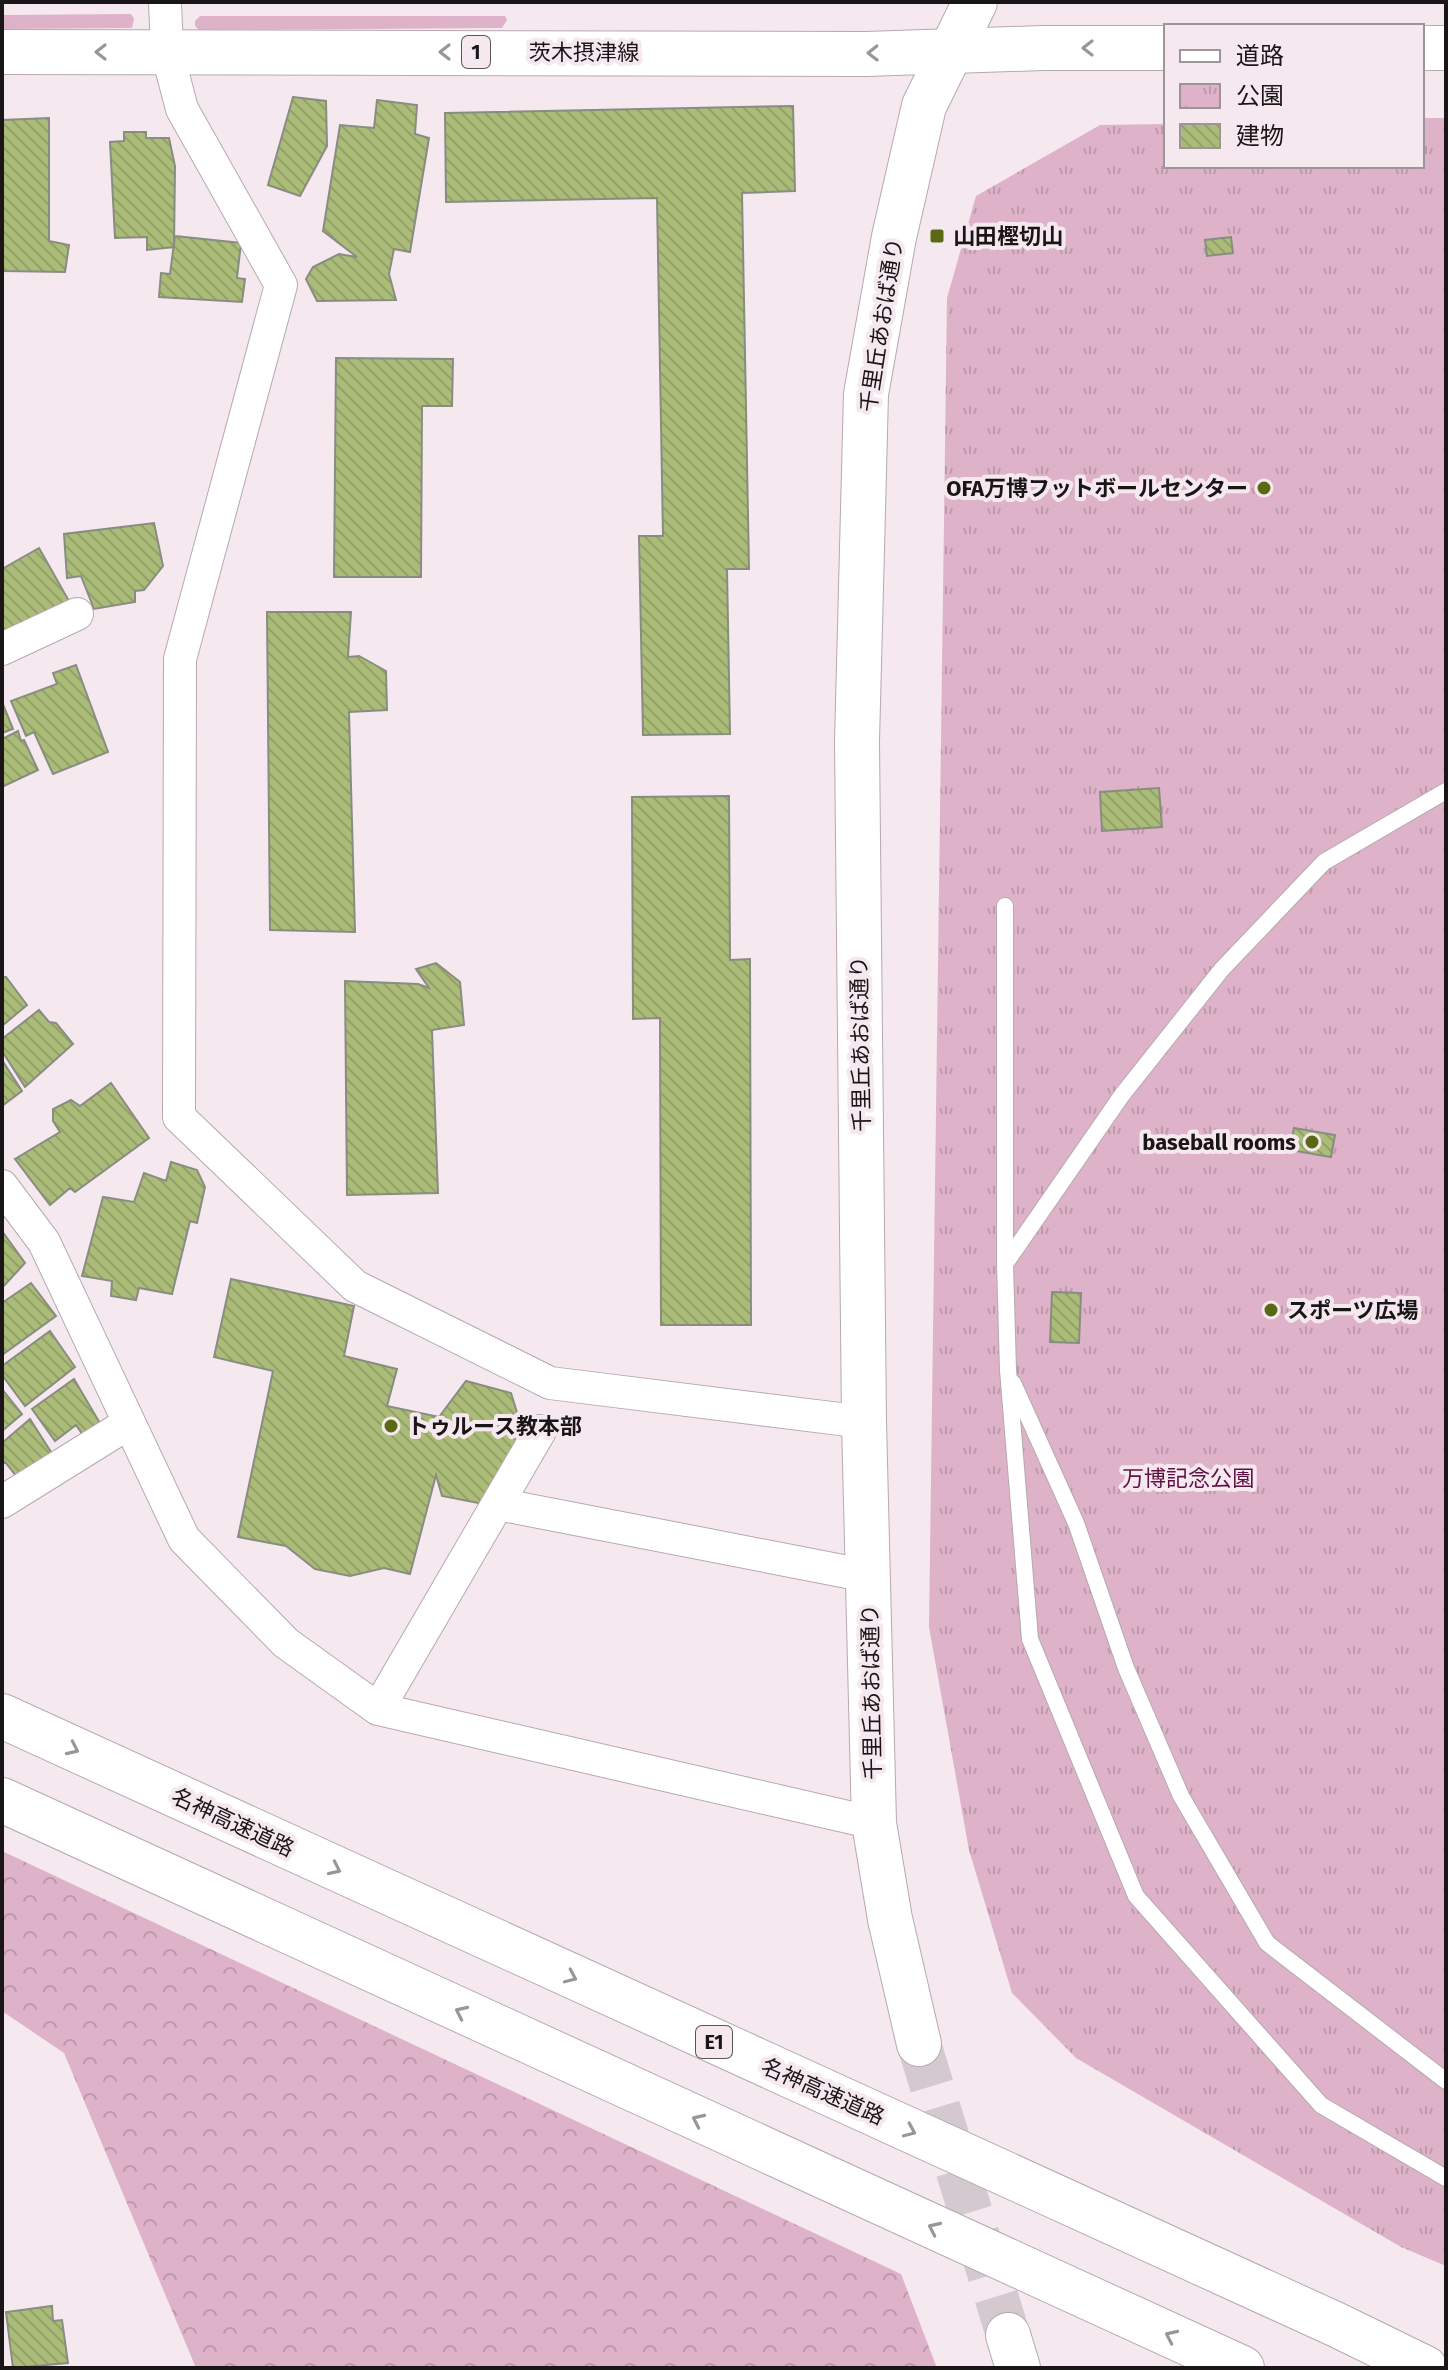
<svg xmlns="http://www.w3.org/2000/svg" width="1448" height="2370" font-family="'Fira Sans','Noto Sans JP',sans-serif">
	<style>
		.grass { fill: #deb2c8 }
		.forest { fill: url(#forest-crowns) }
		.park { fill: url(#park-tufts) }
		.building { fill: url(#building-back-hatch); stroke: #898c81; stroke-width: 2 }
		.lines { fill: none; stroke-linecap: round; stroke-linejoin: round }
		.secondary-tunnel { stroke: #d4c9cf; stroke-width: 44; stroke-dasharray: 44 22; stroke-linecap: butt }
		.lane-casing { stroke: #b6a9af; stroke-width: 18 }
		.street-casing { stroke: #b6a9af; stroke-width: 34 }
		.secondary-casing { stroke: #b6a9af; stroke-width: 46 }
		.primary-casing { stroke: #b6a9af; stroke-width: 46 }
		.highway-casing { stroke: #b6a9af; stroke-width: 46 }
		.lane { stroke: #fff; stroke-width: 16 }
		.street { stroke: #fff; stroke-width: 32 }
		.secondary { stroke: #fff; stroke-width: 44 }
		.primary { stroke: #fff; stroke-width: 44 }
		.highway { stroke: #fff; stroke-width: 44 }
		.oneway { stroke: #989697 }
		.poi-dot { fill: #5a6913; stroke: #f5e9ef; stroke-width: 3 }
		.labels { text-anchor: middle; stroke-width: 8; stroke-linejoin: round; paint-order: stroke }
		.shield { fill: #f5e9ef; stroke: #5c5558; stroke-width: 2 }
		.shield-label { font-size: 20px; font-weight: bold; fill: #1a1618 }
		.street-label { font-size: 22px; fill: #1a1618; stroke: #f5e9ef }
		.poi-label { font-size: 22px; font-weight: bold; fill: #1a1618; stroke: #f5e9ef; text-anchor: start }
		.park-label { font-size: 22px; fill: #5f1143; stroke: #f5e9ef }
	</style>
	<defs>
		<pattern id="forest-crowns" width="20" height="18" patternUnits="userSpaceOnUse" patternTransform="scale(2)"><rect width="20" height="18" fill="#deb2c8"/><path d="M2 6a3 3 0 1 1 6 0M12 15a3 3 0 1 1 6 0" fill="none" stroke="#be98ab"/></pattern>
		<pattern id="park-tufts" width="24" height="20" patternUnits="userSpaceOnUse" patternTransform="scale(2)"><rect width="24" height="20" fill="#deb2c8"/><path d="M3 7l-1-3M5 7V3M7 7l1-3M15 17l-1-3M17 17v-4M19 17l1-3" fill="none" stroke="#be98ab"/></pattern>
		<pattern id="building-back-hatch" width="6" height="6" patternUnits="userSpaceOnUse" patternTransform="scale(2)"><rect width="6" height="6" fill="#abbc79"/><path d="M-1 5l2 2M0 0l6 6M5-1l2 2" fill="none" stroke="#93a168"/></pattern>
	</defs>
	<rect width="100%" height="100%" fill="#f5e9ef"/>
	<path class="grass" d="M131 14 134 19 132 28 2 29V15Z
		M200 16H505L507 20 502 28 199 30 195 26V21Z"/>
	<path class="forest" d="M2 1851 901 2274 937 2368H196L64 2053 2 2011Z"/>
	<path class="park" d="M1422 118H1446V2266L1401 2247 1076 2058 1012 1993 969 1850 929 1627 947 298 976 196 1100 125 1166 124V166H1422Z"/>
	<path class="building" d="M293 97 326 101 327 146 300 196 268 185Z
		M377 100 417 105 415 134 429 138 410 252 394 249 389 274 396 300 317 301 306 279 313 267 339 254 357 257 323 231 340 125 374 128Z
		M793 106 795 191 742 193 749 569H727L730 734 643 735 639 536H663L657 198 446 202 445 113Z
		M49 118V241L69 245 65 272 2 271V120Z
		M124 132H146V138H169L175 166 174 247 147 250V237L115 238 110 142 124 141Z
		M175 236 241 243 237 278 245 279 242 302 159 297 161 273 170 274Z
		M1231 237 1233 253 1207 256 1205 240Z
		M336 358 453 359 452 406H422L421 577H334Z
		M154 523 163 566 144 590 135 591V602L94 609 81 576 67 578 64 534Z
		M39 548 69 601 7 636 2 627V569Z
		M267 612H351L348 657 359 656 386 671 387 710 349 712 355 932 270 930Z
		M76 665 108 752 53 774 34 732 26 736 11 701 57 684 53 673Z
		M2 702 13 729 2 733Z
		M18 731 21 741 24 740 38 770 2 787V739Z
		M1159 788 1162 827 1102 831 1100 792Z
		M729 796 730 960 750 959 751 1325H661L660 1018 633 1019 632 797Z
		M436 963 460 982 464 1025 432 1030 438 1193 347 1195 345 981 418 984 429 988 416 969Z
		M2 977H6L27 1005 2 1026Z
		M39 1010 49 1022 56 1023 73 1044 25 1087 2 1051V1039Z
		M2 1060 22 1091 2 1106Z
		M111 1083 149 1138 75 1192 70 1188 50 1205 15 1159 60 1132 53 1121V1109L71 1100 80 1106Z
		M1294 1128 1335 1135 1331 1157 1290 1150Z
		M171 1162 197 1170 205 1187 197 1223 190 1221 172 1294 139 1288 136 1300 111 1296 112 1281 82 1276 103 1197 134 1202 144 1173 166 1181Z
		M2 1231 25 1263 2 1288Z
		M231 1279 354 1306 344 1356 397 1369 387 1406 439 1417 466 1381 511 1393 524 1435 483 1504 442 1496 436 1475 410 1574 384 1568 350 1576 315 1569 286 1546 238 1537 273 1371 214 1357Z
		M31 1283 56 1316 2 1355V1303Z
		M1052 1292 1081 1293 1079 1343 1050 1342Z
		M50 1331 75 1367 25 1406 2 1375V1366Z
		M74 1379 101 1425 85 1438 76 1425 55 1441 32 1409Z
		M2 1389 22 1414 2 1431Z
		M30 1419 51 1452 38 1468 20 1481 5 1462 2 1465V1443Z
		M52 2306 53 2321 62 2320 68 2363 13 2368 6 2312Z"/>
	<g class="lines">
		<path class="secondary-tunnel" d="M919 2044 1008 2335"/>
		<g class="lane-casing">
			<path id="lane" d="M1446 791 1324 862 1222 969 1122 1095 1005 1264 1008 1370 1030 1639 1136 1896 1321 2105 1446 2178
				M1005 1264V906
				M1013 1383 1076 1523 1126 1668 1181 1796 1267 1943 1446 2081"/>
		</g>
		<g class="street-casing">
			<path id="street" d="M165 2 167 52 182 109 281 285 180 659 179 1117 355 1286 550 1383 864 1422
				M2 649 77 614
				M2 1186 44 1242 184 1539 286 1643 378 1709 874 1823
				M2 1502 129 1423
				M498 1504 868 1576
				M378 1709 540 1431"/>
		</g>
		<g class="secondary-casing">
			<path id="secondary" d="M919 2044 890 1919 874 1823 864 1422 857 742 866 394 894 237 924 106 975 2
				M1008 2335 1018 2368"/>
		</g>
		<g class="primary-casing">
			<path id="primary" d="M1422 48H1446
				M2 52 866 54 1043 48H1166"/>
		</g>
		<g class="highway-casing">
			<path id="highway" d="M2 1716 1337 2325 1425 2368
				M2 1800 1242 2368"/>
		</g>
		<use href="#lane" class="lane"/>
		<use href="#street" class="street"/>
		<use href="#secondary" class="secondary"/>
		<use href="#primary" class="primary"/>
		<use href="#highway" class="highway"/>
	</g>
	<defs><path id="oneway-chevron" d="M-2-3.5L2.5 0L-2 3.5" fill="none" stroke-width="1.6" stroke-linecap="round" stroke-linejoin="round" transform="scale(2)"/></defs>
	<g class="oneway">
		<use href="#oneway-chevron" transform="translate(1088 48) rotate(-180)"/>
		<use href="#oneway-chevron" transform="translate(101 52) rotate(-180)"/>
		<use href="#oneway-chevron" transform="translate(445 52) rotate(180)"/>
		<use href="#oneway-chevron" transform="translate(873 53) rotate(179)"/>
		<use href="#oneway-chevron" transform="translate(73 1749) rotate(25)"/>
		<use href="#oneway-chevron" transform="translate(335 1869) rotate(25)"/>
		<use href="#oneway-chevron" transform="translate(571 1977) rotate(24)"/>
		<use href="#oneway-chevron" transform="translate(461 2012) rotate(-155)"/>
		<use href="#oneway-chevron" transform="translate(698 2120) rotate(-155)"/>
		<use href="#oneway-chevron" transform="translate(910 2131) rotate(24)"/>
		<use href="#oneway-chevron" transform="translate(934 2228) rotate(-155)"/>
		<use href="#oneway-chevron" transform="translate(1171 2336) rotate(-155)"/>
	</g>
	<g class="poi-dot">
		<rect x="929" y="228" width="16" height="16" rx="4"/>
		<circle cx="1264" cy="488" r="8"/>
		<circle cx="1312" cy="1142" r="8"/>
		<circle cx="1271" cy="1310" r="8"/>
		<circle cx="391" cy="1426" r="8"/>
	</g>
	<g class="labels">
		<g class="shield">
			<rect x="462" y="36" width="28" height="32" rx="6"/>
			<rect x="696" y="2026" width="36" height="32" rx="6"/>
		</g>
		<g class="shield-label">
			<text x="476" y="59">1</text>
			<text x="714" y="2049">E1</text>
		</g>
		<g class="street-label">
			<text x="584" y="60">茨木摂津線</text>
			<text transform="translate(881 325) rotate(-81)" y="8">千里丘あおば通り</text>
			<text transform="translate(860 1044) rotate(-91)" y="8">千里丘あおば通り</text>
			<text transform="translate(871 1692) rotate(-91)" y="8">千里丘あおば通り</text>
			<text transform="translate(233 1822) rotate(25)" y="8">名神高速道路</text>
			<text transform="translate(823 2091) rotate(24)" y="8">名神高速道路</text>
		</g>
		<g class="poi-label">
			<text x="953" y="244">山田樫切山</text>
			<text x="1248" y="496" text-anchor="end">OFA万博フットボールセンター</text>
			<text x="1296" y="1150" text-anchor="end">baseball rooms</text>
			<text x="1287" y="1318">スポーツ広場</text>
			<text x="407" y="1434">トゥルース教本部</text>
		</g>
		<g class="park-label">
			<text x="1188" y="1486">万博記念公園</text>
		</g>
	</g>
	<rect width="1448" height="2370" fill="none" stroke="#1a1618" stroke-width="8"/>
	<rect x="1164" y="24" width="260" height="144" fill="#f5e9ef" stroke="#9d9599" stroke-width="2"/>
	<rect x="1180" y="50" width="40" height="12" fill="#ffffff" stroke="#9d9599" stroke-width="2"/>
	<text x="1236" y="64" font-size="24" fill="#1a1618">道路</text>
	<rect x="1180" y="84" width="40" height="24" fill="url(#park-tufts)" stroke="#9d9599" stroke-width="2"/>
	<text x="1236" y="104" font-size="24" fill="#1a1618">公園</text>
	<rect x="1180" y="124" width="40" height="24" fill="url(#building-back-hatch)" stroke="#9d9599" stroke-width="2"/>
	<text x="1236" y="144" font-size="24" fill="#1a1618">建物</text>
</svg>
